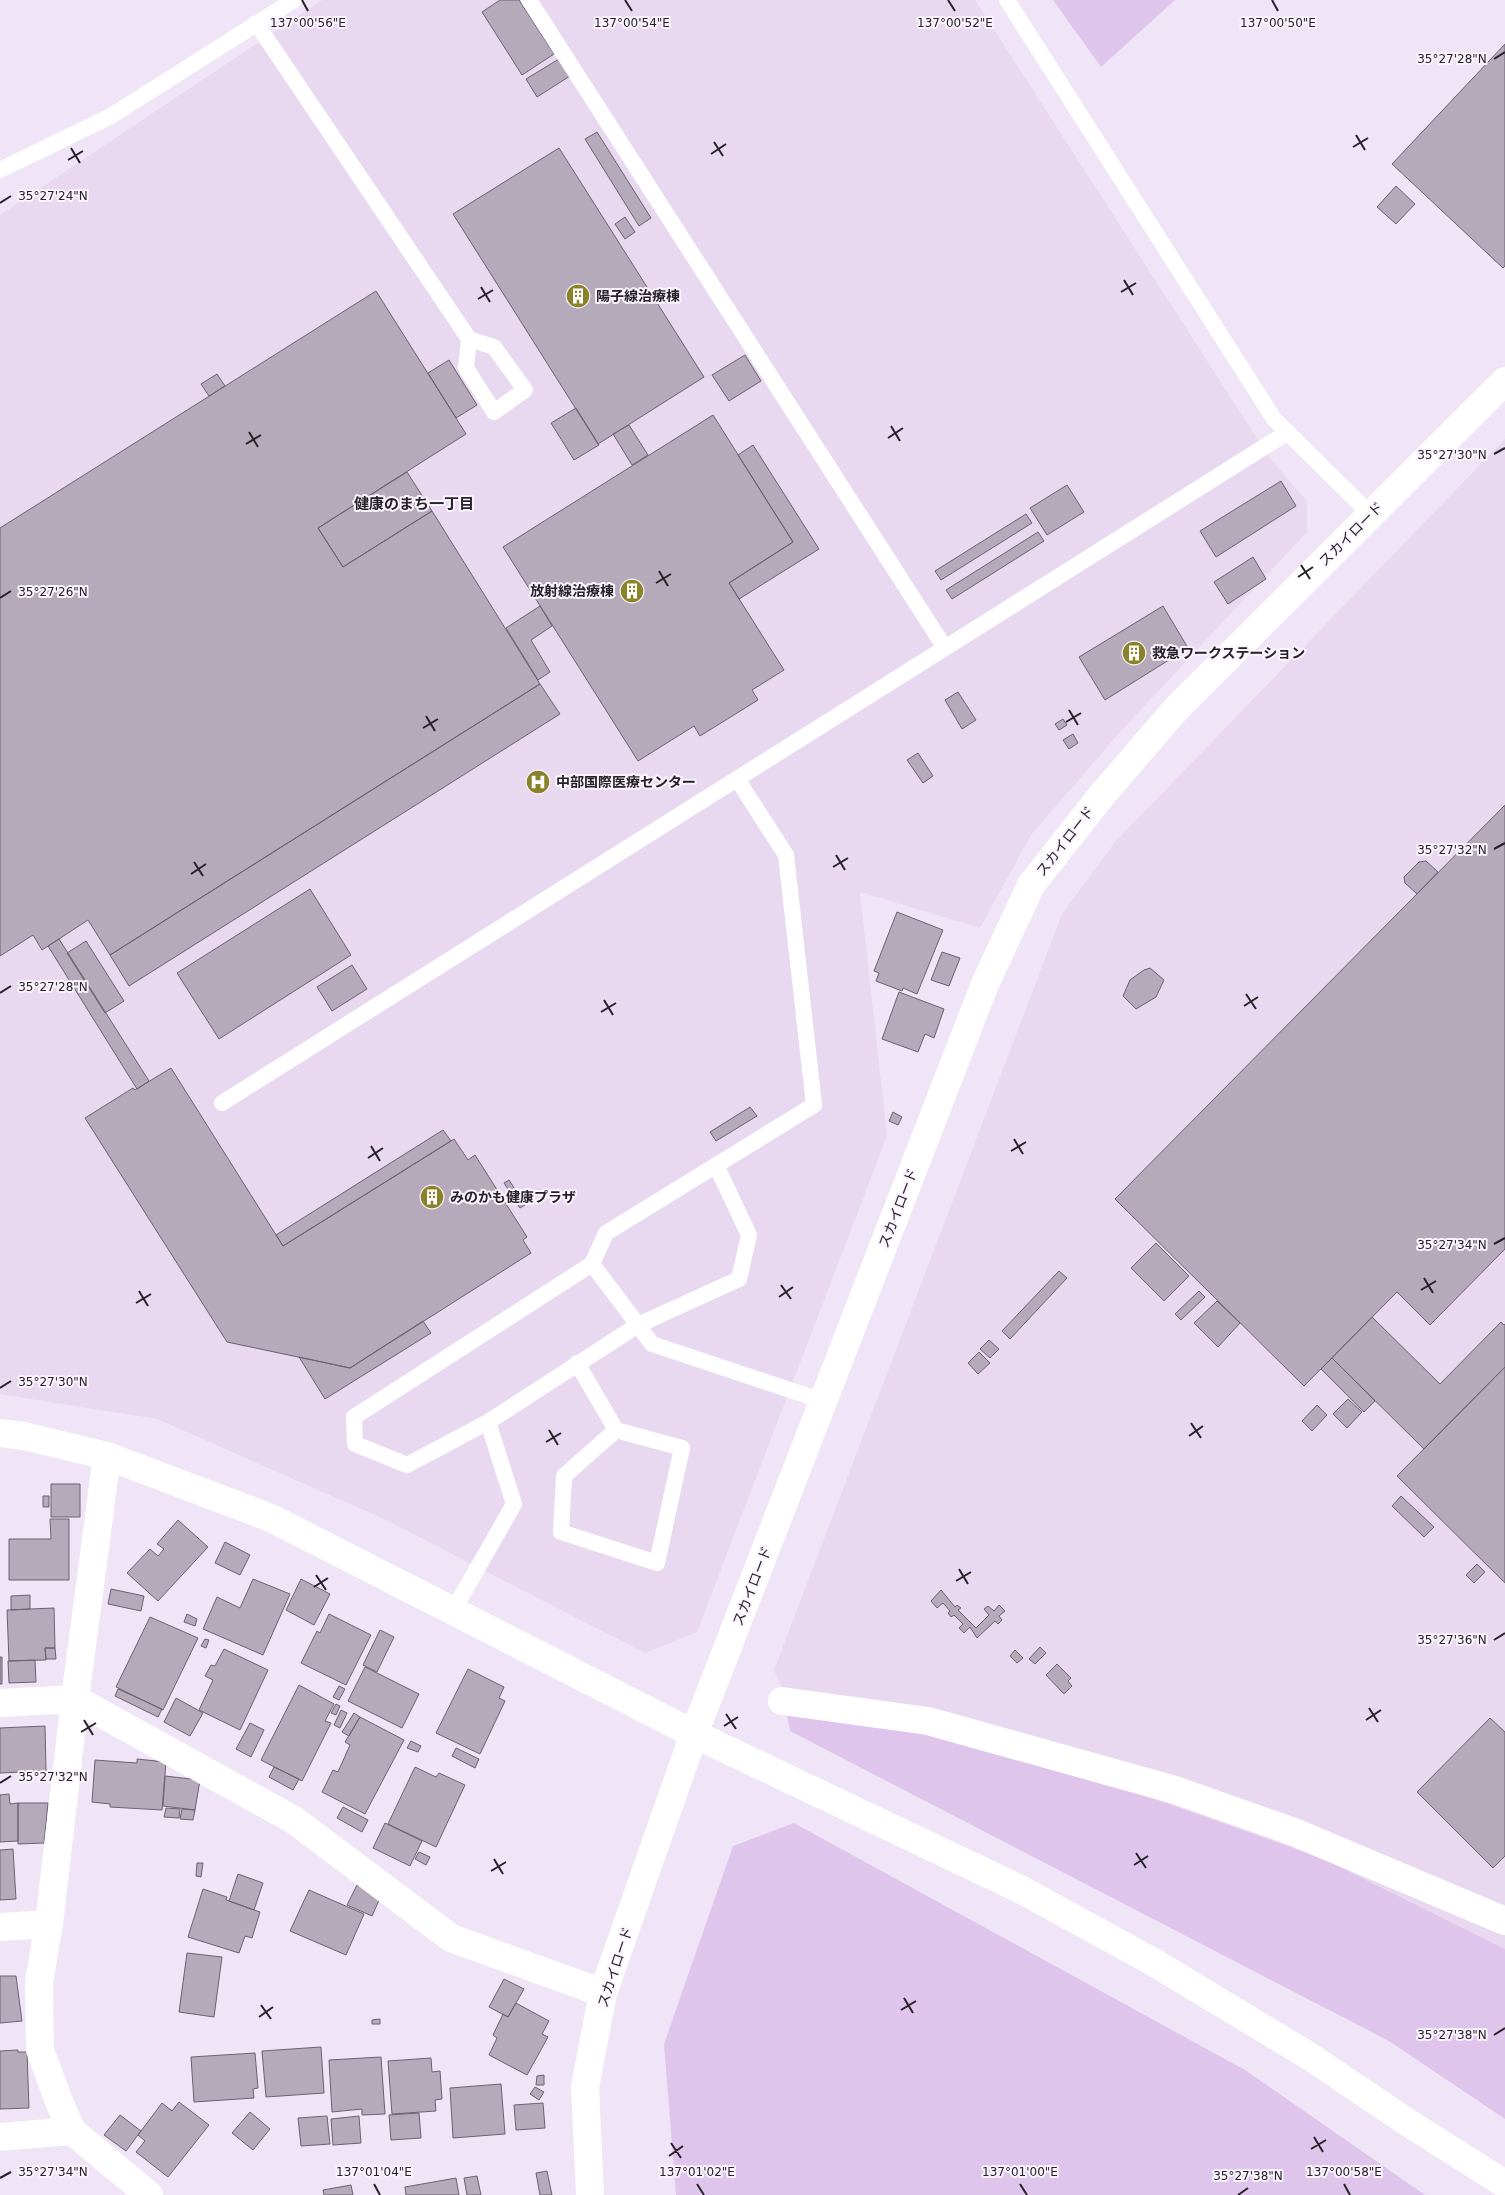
<svg xmlns="http://www.w3.org/2000/svg" width="1505" height="2195" font-family="'DejaVu Sans','Noto Sans JP',sans-serif">
	<style>
		.built { fill: #e8d9f0 }
		.green { fill: #dfc5ec }
		.building { fill: #b4aaba; stroke: #6b616f }
		.lines { fill: none; stroke-linecap: round; stroke-linejoin: round }
		.service { stroke: #fff; stroke-width: 16 }
		.minor { stroke: #fff; stroke-width: 28 }
		.tertiary { stroke: #fff; stroke-width: 28 }
		.ticks { fill: none; stroke: #262228; stroke-width: 2 }
		.labels { text-anchor: middle; stroke-width: 4; stroke-linejoin: round; paint-order: stroke }
		.poi-label { font-size: 14px; font-weight: bold; fill: #262228; stroke: #fbf4fe; text-anchor: start }
		.street-label { font-size: 14px; fill: #262228; stroke: #fbf4fe }
		.neighbourhood-label { font-size: 15px; font-weight: bold; fill: #262228; stroke: #fbf4fe }
		.ticks-label { font-size: 12px; text-anchor: middle; fill: #262228; stroke: #fbf4fe; stroke-width: 4; stroke-linejoin: round; paint-order: stroke }
	</style>
	<rect width="100%" height="100%" fill="#f0e5f6"/>
	<path class="built" d="M322 0H975L1269 457 1307 501V532L1122 730 1031 835 980 928 860 892 887 1136 697 1632 645 1653 384 1519 157 1419 0 1394V215Z
		M1505 439V1949L1326 1860 782 1688 774 1670 1062 914 1115 842Z"/>
	<path class="green" d="M1053 0H1175L1101 67Z
		M782 1688 1039 1758 1326 1860 1505 1949V2119L1389 2041 790 1731Z
		M794 1823 1245 2070 1425 2195H676L664 2044 733 1846Z"/>
	<path class="building" d="M500 0H519L554 54 522 75 482 12Z
		M1505 44V266L1503 268 1392 164Z
		M559 59 570 76 537 97 526 79Z
		M597 132 651 218 639 226 585 139Z
		M559 148 704 377 598 444 453 214Z
		M1396 186 1415 204 1396 224 1377 207Z
		M625 217 635 232 625 239 615 224Z
		M376 291 466 434 318 528 343 567 432 511 540 684 110 955 88 920 42 950 33 935 0 956V528Z
		M745 355 761 381 729 401 712 375Z
		M449 360 477 405 456 418 428 373Z
		M217 374 225 386 209 396 201 384Z
		M576 408 599 445 574 460 551 423Z
		M713 415 793 542 729 583 784 670 752 690 758 700 700 736 694 726 638 761 503 547Z
		M629 425 648 455 632 465 613 434Z
		M753 445 819 549 739 599 729 583 793 542 738 455Z
		M407 472 432 511 343 567 318 528Z
		M1281 481 1296 506 1216 557 1200 531Z
		M1067 485 1084 512 1047 535 1030 508Z
		M1026 514 1032 523 941 580 935 571Z
		M1038 532 1044 541 952 599 946 590Z
		M1253 557 1266 579 1228 604 1214 582Z
		M540 606 552 626 531 640 550 672 538 680 506 628Z
		M1163 606 1188 648 1105 700 1079 657Z
		M540 684 560 714 129 986 110 955Z
		M958 692 976 720 962 729 945 700Z
		M1063 719 1067 725 1059 730 1055 724Z
		M1073 734 1078 743 1069 749 1063 740Z
		M918 753 933 776 923 783 907 760Z
		M1505 805V1249L1430 1325 1397 1292 1304 1386 1115 1199Z
		M1426 861 1438 872 1417 894 1405 883 1404 877 1419 862Z
		M310 889 351 955 219 1039 177 973Z
		M897 912 943 930 917 994 903 988 902 991 876 981 879 973 874 971Z
		M59 939 149 1081 137 1089 48 946Z
		M86 941 124 1001 105 1013 67 953Z
		M942 952 960 958 949 986 931 980Z
		M352 965 367 989 332 1011 317 987Z
		M1150 968 1164 980 1156 997 1136 1009 1123 996 1130 980 1144 970Z
		M899 992 944 1009 934 1038 925 1034 918 1052 882 1039Z
		M171 1068 283 1246 454 1139 468 1160 475 1155 527 1237 523 1240 531 1253 350 1368 227 1342 85 1118 133 1088 135 1090Z
		M750 1107 757 1116 716 1141 710 1132Z
		M893 1112 902 1117 898 1125 889 1121Z
		M443 1130 451 1141 283 1246 276 1235Z
		M509 1180 525 1205 520 1208 504 1183Z
		M1156 1243 1189 1276 1164 1301 1131 1268Z
		M1059 1271 1067 1278 1010 1339 1002 1331Z
		M1199 1291 1205 1297 1181 1320 1175 1314Z
		M1217 1301 1240 1323 1218 1347 1194 1323Z
		M1372 1317 1440 1384 1501 1322 1504 1325 1505 1324V1367L1424 1449 1332 1358Z
		M423 1321 431 1333 325 1399 299 1357 350 1368Z
		M989 1340 999 1349 990 1358 980 1349Z
		M979 1352 990 1363 978 1374 968 1363Z
		M1332 1358 1375 1401 1364 1412 1321 1369Z
		M1505 1367V1583L1397 1476Z
		M1348 1399 1362 1412 1347 1428 1333 1414Z
		M1317 1405 1327 1415 1312 1431 1302 1421Z
		M51 1484H80V1517H51Z
		M43 1496H49V1507H43Z
		M1401 1496 1434 1527 1424 1537 1392 1506Z
		M50 1519H69V1580H9V1539H51Z
		M178 1520 208 1547 158 1601 127 1573 150 1549 158 1556 164 1549 157 1544Z
		M225 1542 250 1555 240 1575 215 1563Z
		M1477 1564 1485 1572 1474 1583 1466 1575Z
		M253 1579 290 1594 263 1655 203 1629 217 1597 240 1608Z
		M301 1579 330 1594 314 1625 286 1610Z
		M111 1589 144 1596 141 1611 108 1604Z
		M941 1590 955 1607 957 1605 961 1608 958 1610 976 1628 989 1615 984 1609 988 1606 994 1611 999 1605 1005 1611 999 1616 1002 1620 998 1624 995 1621 977 1638 970 1627 964 1633 959 1628 963 1624 954 1615 951 1617 948 1613 950 1611 943 1603 937 1608 931 1601Z
		M30 1595V1609L11 1610V1596Z
		M54 1608 55 1648H45L46 1660 9 1661 7 1610Z
		M187 1614 197 1619 195 1626 184 1622Z
		M329 1614 371 1635 346 1685 301 1663 317 1631 320 1633Z
		M150 1617 198 1638 163 1710 116 1687Z
		M380 1630 394 1637 377 1672 363 1665Z
		M205 1639 209 1640 206 1648 201 1646Z
		M1040 1647 1046 1653 1035 1664 1029 1659Z
		M45 1648H55L56 1659H46Z
		M224 1649 268 1670 240 1730 199 1710 213 1680 205 1676 211 1665 215 1666Z
		M1015 1650 1023 1658 1017 1663 1010 1656Z
		M0 1657H2V1684H0Z
		M35 1660 36 1682 9 1683 8 1661Z
		M1057 1664 1071 1678 1068 1681 1072 1686 1064 1694 1046 1675Z
		M365 1667 419 1694 402 1728 348 1701Z
		M468 1669 504 1687 499 1698 505 1701 480 1754 436 1733Z
		M299 1685 334 1704 325 1721 331 1723 302 1781 261 1760Z
		M339 1686 345 1689 339 1700 333 1697Z
		M118 1689 162 1709 158 1717 115 1696Z
		M176 1698 203 1713 190 1736 164 1722Z
		M336 1704 340 1706 336 1715 331 1713Z
		M341 1710 347 1713 340 1728 334 1725Z
		M354 1713 360 1717 349 1736 342 1732Z
		M360 1717 404 1740 365 1814 322 1792 333 1770 338 1772 350 1745 345 1742Z
		M1490 1718 1505 1732V1856L1493 1868 1417 1792Z
		M250 1723 264 1730 251 1757 236 1749Z
		M45 1726 46 1771 0 1773V1728Z
		M411 1741 421 1746 418 1752 407 1748Z
		M456 1748 479 1759 475 1768 452 1756Z
		M137 1759 166 1762 162 1810 110 1807V1804L92 1802 95 1760 137 1763Z
		M274 1767 299 1779 293 1790 269 1777Z
		M415 1767 436 1777 439 1773 465 1785 436 1847 388 1824Z
		M165 1776 200 1780 195 1810 163 1806Z
		M9 1794 10 1804 18 1803V1841L0 1842V1795Z
		M18 1803H48L44 1843 18 1844Z
		M343 1807 368 1820 362 1832 337 1818Z
		M166 1808 180 1809 179 1818 164 1817Z
		M182 1809 195 1810 193 1820 180 1819Z
		M385 1823 422 1841 410 1866 373 1848Z
		M13 1849 16 1899 0 1900V1850Z
		M419 1852 430 1857 426 1865 415 1859Z
		M197 1863H203L201 1877 196 1876Z
		M238 1874 263 1883 254 1910 229 1901Z
		M357 1885 380 1898 372 1916 347 1905Z
		M203 1889 227 1897 226 1900 260 1912 252 1938 245 1936 239 1953 188 1937Z
		M309 1890 364 1914 346 1955 290 1931Z
		M187 1953 222 1957 214 2017 179 2012Z
		M0 1976H16L22 2021 0 2023Z
		M504 1979 524 1989 508 2017 489 2007Z
		M516 2003 549 2021 542 2034 548 2037 527 2075 489 2055 497 2038 493 2035 503 2014 508 2017Z
		M380 2019V2024H372V2020Z
		M321 2047 324 2093 266 2097 262 2051Z
		M18 2050V2052H27L29 2108 0 2109V2051Z
		M255 2053 258 2088 253 2089 254 2098 194 2102 191 2057Z
		M381 2057 385 2114 362 2115V2109L332 2112 329 2060Z
		M431 2058 432 2072 440 2071 442 2099 435 2100 436 2111 392 2114 388 2061Z
		M544 2075V2085H536L537 2076Z
		M501 2084 505 2134 453 2138 450 2088Z
		M535 2087 544 2092 539 2100 530 2094Z
		M179 2102 209 2125 168 2177 136 2152 145 2141 138 2135 162 2103 172 2111Z
		M543 2103 545 2128 516 2130 514 2105Z
		M250 2112 270 2129 253 2150 232 2133Z
		M419 2113 421 2138 391 2140 389 2115Z
		M120 2115 141 2131 126 2151 104 2135Z
		M327 2116 330 2144 301 2146 298 2118Z
		M359 2116 361 2143 333 2145 331 2119Z
		M547 2171 552 2195H540L536 2173Z
		M477 2176 481 2195H467L464 2178Z
		M456 2178 459 2195H406L405 2187Z
		M351 2185 353 2195H324L323 2190Z"/>
	<g class="lines">
		<path class="service" d="M529 0 945 648
			M1007 0 1274 419 1371 515
			M256 23 469 339 466 368 494 412 525 390 494 347 469 339
			M0 170 111 116 294 0
			M222 1103 1288 432
			M592 1264 638 1325 739 1279 749 1235 716 1165
			M577 1363 616 1430 682 1448 657 1563 561 1532 564 1476 616 1430
			M488 1422 638 1325 652 1344 823 1401
			M453 1611 514 1504 488 1422 407 1465 355 1444 354 1417 592 1264 606 1233 814 1105 786 855 737 779"/>
		<path class="minor" d="M107 1456 75 1699 49 1924 39 1982 40 2050 60 2104 72 2131 149 2195
			M782 1701 928 1721 1175 1790 1294 1832 1505 1921
			M0 1703 75 1699 294 1820 451 1938 603 1993
			M0 1927 49 1924
			M0 2137 72 2131"/>
		<path class="tertiary" d="M0 1433 24 1436 107 1456 271 1518 694 1734 1022 1890 1155 1963 1309 2056 1407 2122 1505 2184
			M590 2195 585 2087 603 1993 694 1734 985 984 1031 885 1102 795 1176 709 1505 381"/>
	</g>
	<path class="ticks" d="M302 0 308 11M625 0 632 11M948 0 955 11M1272 0 1278 11M1494 59 1505 52M1356 135 1365 150M714 142 723 156M1353 147 1368 138M71 148 80 163M711 154 726 144M68 160 83 151M0 203 11 196M1124 280 1133 295M481 287 490 302M1121 292 1136 283M478 299 493 290M891 426 900 441M249 432 258 447M888 438 903 428M246 444 261 435M1494 454 1505 448M1301 565 1310 579M659 571 668 586M1298 577 1313 567M656 583 671 574M0 598 11 591M1069 710 1078 725M426 716 435 731M1066 722 1081 713M423 728 438 719M1494 849 1505 843M836 855 845 870M194 862 203 876M833 867 848 858M191 874 206 864M0 993 11 986M1246 994 1256 1009M604 1000 613 1015M1244 1006 1258 997M601 1012 616 1003M1014 1139 1023 1154M371 1146 380 1161M1011 1151 1026 1142M368 1158 383 1148M1494 1244 1505 1238M1424 1278 1433 1293M781 1285 791 1299M1421 1290 1436 1281M139 1291 148 1306M779 1297 793 1287M136 1303 151 1294M0 1388 11 1381M1191 1423 1201 1438M549 1430 558 1445M1189 1436 1203 1426M546 1442 561 1433M959 1569 968 1584M316 1575 326 1590M956 1581 971 1572M314 1587 328 1578M1494 1640 1505 1633M1369 1708 1378 1722M726 1714 736 1729M84 1720 93 1735M1366 1720 1381 1710M724 1726 738 1717M81 1732 96 1723M0 1783 11 1776M1136 1853 1146 1868M494 1859 503 1874M1134 1865 1148 1856M491 1871 506 1862M904 1998 913 2013M261 2005 271 2019M901 2010 916 2001M259 2017 273 2007M1494 2035 1505 2028M1314 2137 1323 2152M671 2143 681 2158M1311 2149 1326 2140M669 2156 683 2146M0 2178 11 2172M374 2184 380 2195M697 2184 704 2195M1020 2184 1027 2195M1344 2184 1350 2195M1238 2195 1248 2188"/>
	<defs>
		<g id="building-disc" transform="scale(1.25)"><circle r="9.5" fill="#898229" stroke="#fbf4fe"/><path d="M-4-6H4V6H1V3H-1V6H-4ZM-2.5-4.3h1.7v1.8h-1.7ZM.8-4.3h1.7v1.8H.8ZM-2.5-1h1.7V.8h-1.7ZM.8-1h1.7V.8H.8Z" fill="#fff"/></g>
		<g id="hospital-disc" transform="scale(1.25)"><circle r="9.5" fill="#898229" stroke="#fbf4fe"/><path d="M-5-5h3v3.5h4V-5h3V5h-3V1.5h-4V5h-3Z" fill="#fff"/></g>
	</defs>
	<g fill-rule="evenodd">
		<use href="#building-disc" x="578" y="296"/>
		<use href="#building-disc" x="632" y="591"/>
		<use href="#building-disc" x="1134" y="653"/>
		<use href="#hospital-disc" x="538" y="782"/>
		<use href="#building-disc" x="432" y="1197"/>
	</g>
	<g class="labels">
		<g class="poi-label">
			<text x="596" y="301">陽子線治療棟</text>
			<text x="614" y="596" text-anchor="end">放射線治療棟</text>
			<text x="1152" y="658">救急ワークステーション</text>
			<text x="556" y="787">中部国際医療センター</text>
			<text x="450" y="1202">みのかも健康プラザ</text>
		</g>
		<g class="street-label">
			<text transform="translate(1351 534) rotate(-45)" y="5">スカイロード</text>
			<text transform="translate(1065 841) rotate(-52)" y="5">スカイロード</text>
			<text transform="translate(898 1208) rotate(-69)" y="5">スカイロード</text>
			<text transform="translate(752 1586) rotate(-69)" y="5">スカイロード</text>
			<text transform="translate(615 1967) rotate(-72)" y="5">スカイロード</text>
		</g>
		<g class="neighbourhood-label">
			<text x="414" y="509">健康のまち一丁目</text>
		</g>
	</g>
	<g class="ticks-label">
		<text x="308" y="27">137°00'56"E</text>
		<text x="632" y="27">137°00'54"E</text>
		<text x="955" y="27">137°00'52"E</text>
		<text x="1278" y="27">137°00'50"E</text>
		<text x="1452" y="63">35°27'28"N</text>
		<text x="53" y="200">35°27'24"N</text>
		<text x="1452" y="459">35°27'30"N</text>
		<text x="53" y="596">35°27'26"N</text>
		<text x="1452" y="854">35°27'32"N</text>
		<text x="53" y="991">35°27'28"N</text>
		<text x="1452" y="1249">35°27'34"N</text>
		<text x="53" y="1386">35°27'30"N</text>
		<text x="1452" y="1644">35°27'36"N</text>
		<text x="53" y="1781">35°27'32"N</text>
		<text x="1452" y="2039">35°27'38"N</text>
		<text x="53" y="2176">35°27'34"N</text>
		<text x="374" y="2176">137°01'04"E</text>
		<text x="697" y="2176">137°01'02"E</text>
		<text x="1020" y="2176">137°01'00"E</text>
		<text x="1344" y="2176">137°00'58"E</text>
		<text x="1248" y="2180">35°27'38"N</text>
	</g>
</svg>
